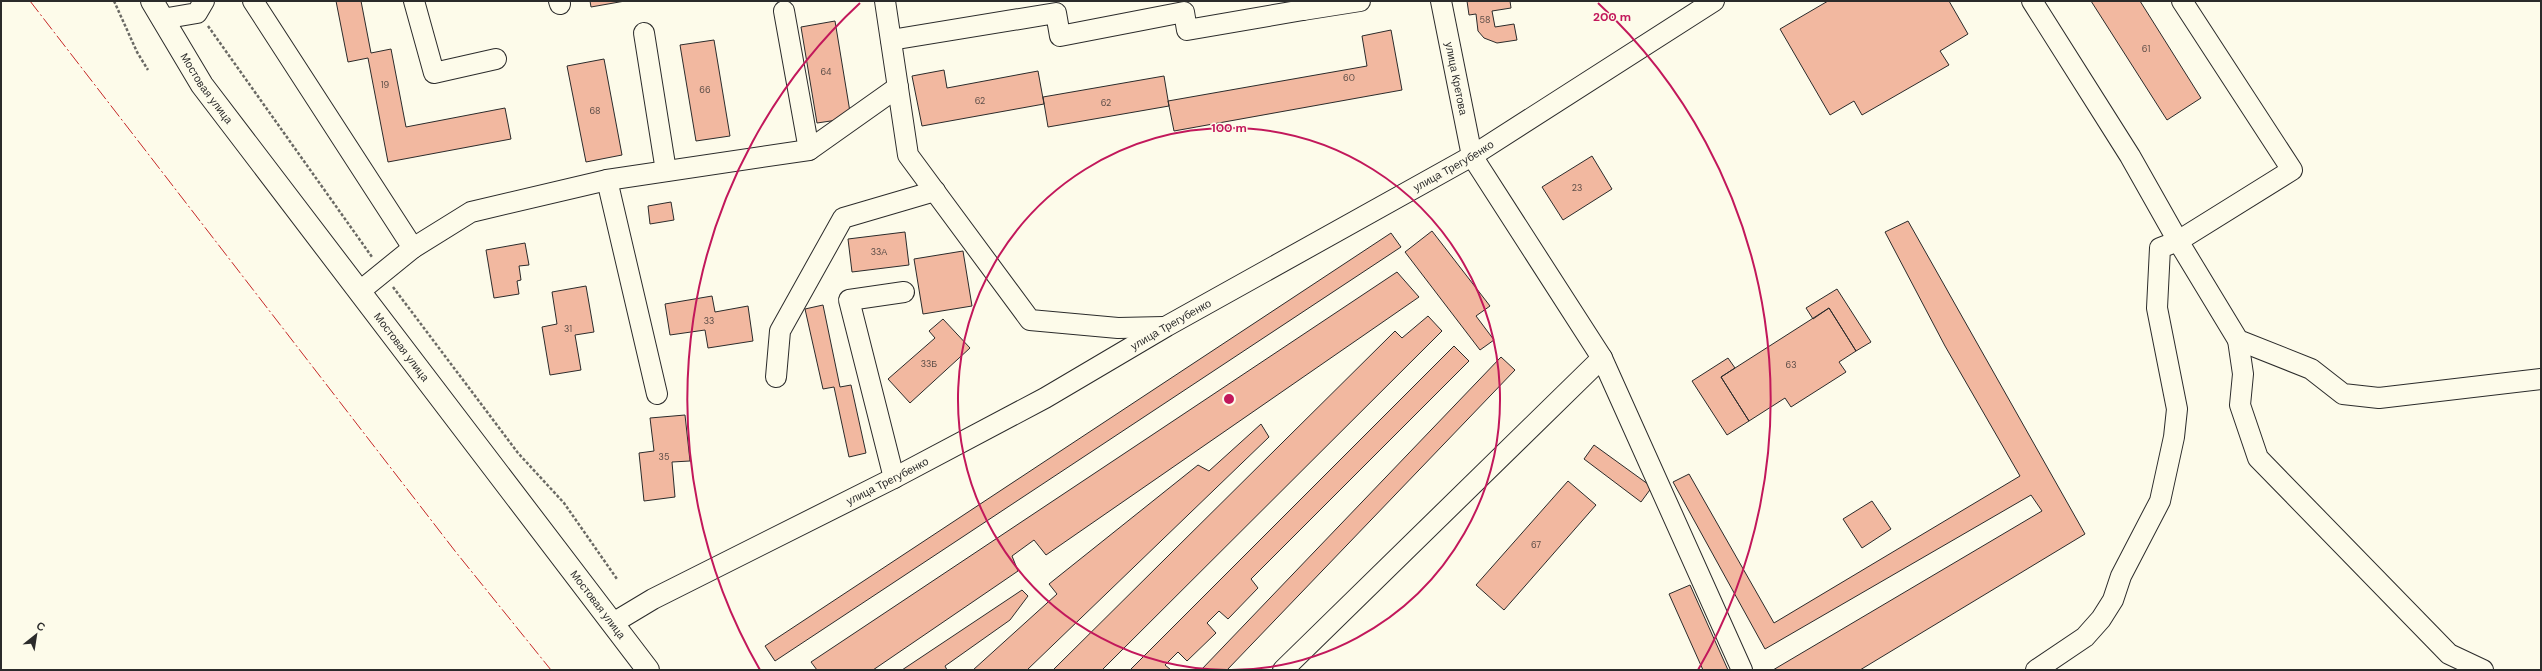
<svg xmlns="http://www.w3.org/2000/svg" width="2542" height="671" font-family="'DM Sans',sans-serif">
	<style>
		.building { fill: #f2b8a0; stroke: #2b2b2b }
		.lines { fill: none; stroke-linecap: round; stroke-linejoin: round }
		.minor-casing { stroke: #2b2b2b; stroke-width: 22 }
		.major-casing { stroke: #2b2b2b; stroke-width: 24 }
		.path { stroke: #6a6964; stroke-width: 2.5; stroke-dasharray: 3 2; stroke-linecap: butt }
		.minor { stroke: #fdfbea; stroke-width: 20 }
		.major { stroke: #fdfbea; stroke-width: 22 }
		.power { stroke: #c62828; stroke-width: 1; stroke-dasharray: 14 3 2 3; stroke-linecap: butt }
		.ring { fill: none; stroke: #c2185b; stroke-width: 2 }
		.labels { text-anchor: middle; stroke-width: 3; stroke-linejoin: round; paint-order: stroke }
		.number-label { font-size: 9px; fill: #5d4e48 }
		.street-label { font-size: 11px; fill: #2b2b2b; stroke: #fdfbea }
		.centre { fill: #c2185b; stroke: #fdfbea; stroke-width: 2 }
		.ring-label { font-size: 12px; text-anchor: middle; font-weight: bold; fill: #c2185b; stroke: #fdfbea; stroke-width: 3; stroke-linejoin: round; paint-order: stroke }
	</style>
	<rect width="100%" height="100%" fill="#fdfbea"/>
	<path class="building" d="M336 1H361L371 53 391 49 406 127 505 108 511 139 388 162 368 58 348 62Z
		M590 1H625L591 7Z
		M1467 1H1510L1511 8 1492 11 1495 27 1514 24 1517 40 1497 43 1484 38 1478 31 1476 14 1469 15Z
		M1828 1H1949L1968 34 1940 51 1949 65 1862 115 1854 101 1830 115 1780 29Z
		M2091 1H2140L2201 98 2167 120Z
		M835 21 851 118 817 123 801 27Z
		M1391 30 1402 90 1174 131 1168 101 1367 66 1362 36Z
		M714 40 730 136 696 141 680 45Z
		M604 59 622 155 586 162 567 66Z
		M944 70 947 88 1038 71 1044 104 922 126 912 76Z
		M1164 76 1169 106 1048 127 1043 97Z
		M1592 156 1612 189 1563 220 1542 187Z
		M671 202 674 220 650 224 648 206Z
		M1908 221 2085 534 1860 670H1773L2042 511 2031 495 1765 649 1673 482 1689 474 1774 623 2020 476 1945 346 1885 232Z
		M1432 231 1490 306 1476 316 1494 340 1480 350 1405 252Z
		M905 232 909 265 852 272 848 239Z
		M1391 233 1401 247 775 661 765 646Z
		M525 243 529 265 519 266 521 280 517 281 519 294 494 298 486 250Z
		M963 251 972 306 923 314 914 259Z
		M1397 272 1419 297 1046 555 1034 540 1012 556 1018 571 873 670H817L811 662Z
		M586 286 594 332 575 335 581 370 550 375 542 327 557 324 552 292Z
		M1837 289 1871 342 1856 351 1829 308 1813 319 1806 308Z
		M712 296 715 312 748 306 753 341 708 348 705 330 670 335 665 304Z
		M823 305 840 387 851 385 866 453 849 457 834 387 823 389 805 309Z
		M1829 308 1856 351 1839 362 1846 372 1791 407 1785 398 1749 421 1721 377Z
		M1428 316 1442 331 1102 670H1053L1395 331 1402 338Z
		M943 319 970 348 910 403 888 379 935 338 929 331Z
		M1454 346 1469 361 1251 579 1258 588 1228 619 1219 611 1207 623 1216 633 1187 661 1178 652 1165 665 1171 670H1130Z
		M1501 357 1515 370 1227 670H1201Z
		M1728 358 1735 368 1721 377 1749 421 1727 435 1692 381Z
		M685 415 690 461 672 462 675 497 644 501 639 453 654 451 650 418Z
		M1261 424 1269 437 1027 670H973L1057 594 1049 584 1198 465 1209 471Z
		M1594 445 1652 487 1641 502 1584 459Z
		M1568 481 1596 505 1504 610 1476 585Z
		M1872 501 1891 529 1862 548 1843 519Z
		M1690 585 1728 670H1703L1669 594Z
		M1022 590 1028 596 1010 620 945 666 947 670H902Z"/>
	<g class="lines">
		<g class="minor-casing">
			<g id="minor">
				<path d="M253 1 413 248"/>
				<path d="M414 1 434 73 496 59"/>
				<path d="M559 1 560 4"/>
				<path d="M885 1 908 155 1030 320 1118 328 1164 327"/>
				<path id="s1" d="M1441 1 1472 156 1602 358 1742 670"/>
				<path d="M2032 1 2130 156 2178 241 2238 340 2311 369 2343 394 2379 398 2541 379"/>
				<path d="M1303 10 1360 1"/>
				<path d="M784 11 809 150"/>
				<path d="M162 19 197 13 204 1"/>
				<path d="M644 33 666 171"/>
				<path d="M891 40 1056 13 1060 36 1184 12 1187 30 1303 10 1302 1"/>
				<path d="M607 180 657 394"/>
				<path d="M360 291 413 248 471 212 607 180 809 150 898 87"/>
				<path d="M2238 340 2243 374 2240 405 2258 458 2449 654 2483 670"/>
				<path d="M776 377 780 331 843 218 935 191"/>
				<path d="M894 478 849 300 904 292"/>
				<path id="s2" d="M613 623 653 599 894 478 1045 398 1167 326 1472 156 1714 1"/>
				<path d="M1283 670 1602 358"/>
				<path d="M2036 670 2085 637 2101 619 2113 600 2121 576 2160 501 2174 437 2177 409 2157 308 2160 248 2178 241 2292 170 2182 1"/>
			</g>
		</g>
		<g class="major-casing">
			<g id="major">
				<path id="s3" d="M152 1 202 85 648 670"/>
			</g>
		</g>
		<path class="path" d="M114 1 137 52 148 70
			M208 26 372 257
			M393 287 518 453 564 503 617 579"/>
		<use href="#minor" class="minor"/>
		<use href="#major" class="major"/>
		<path class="power" d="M30 1 455 551 551 670"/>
	</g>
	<g class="ring">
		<path d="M1227 670A271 271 0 1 1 1231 670"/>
		<path d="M760 670A541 541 0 0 1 860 3M1598 3A541 541 0 0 1 1698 670"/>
	</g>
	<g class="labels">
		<g class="number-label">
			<text x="1485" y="23">58</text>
			<text x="2146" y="52">61</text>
			<text x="826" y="75">64</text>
			<text x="1349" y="81">60</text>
			<text x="385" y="88">19</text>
			<text x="705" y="93">66</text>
			<text x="980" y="104">62</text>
			<text x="1106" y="106">62</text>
			<text x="595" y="114">68</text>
			<text x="1577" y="191">23</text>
			<text x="879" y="255">33А</text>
			<text x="709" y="324">33</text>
			<text x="568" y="332">31</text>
			<text x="929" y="367">33Б</text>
			<text x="1791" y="368">63</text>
			<text x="664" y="460">35</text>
			<text x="1536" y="548">67</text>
		</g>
		<g class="street-label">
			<text dy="4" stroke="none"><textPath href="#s1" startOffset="79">улица Кретова</textPath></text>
			<text dy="4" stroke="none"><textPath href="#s3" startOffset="103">Мостовая улица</textPath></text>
			<text dy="4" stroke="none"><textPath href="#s2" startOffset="957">улица Трегубенко</textPath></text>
			<text dy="4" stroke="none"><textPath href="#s2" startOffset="633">улица Трегубенко</textPath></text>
			<text dy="4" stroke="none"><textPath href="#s3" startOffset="427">Мостовая улица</textPath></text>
			<text dy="4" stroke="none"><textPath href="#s2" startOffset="309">улица Трегубенко</textPath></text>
			<text dy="4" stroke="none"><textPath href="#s3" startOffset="751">Мостовая улица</textPath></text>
		</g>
	</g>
	<circle cx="1229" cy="399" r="6" class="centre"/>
	<g class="ring-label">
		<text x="1612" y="21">200 m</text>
		<text x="1229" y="132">100 m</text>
	</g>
	<rect width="2542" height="671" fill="none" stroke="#2b2b2b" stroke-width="4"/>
	<g transform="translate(36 635) rotate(30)" stroke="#fdfbea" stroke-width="3" paint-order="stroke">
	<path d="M0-3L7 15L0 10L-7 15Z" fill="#2b2b2b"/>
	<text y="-6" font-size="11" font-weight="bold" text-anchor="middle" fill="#2b2b2b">С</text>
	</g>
</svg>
